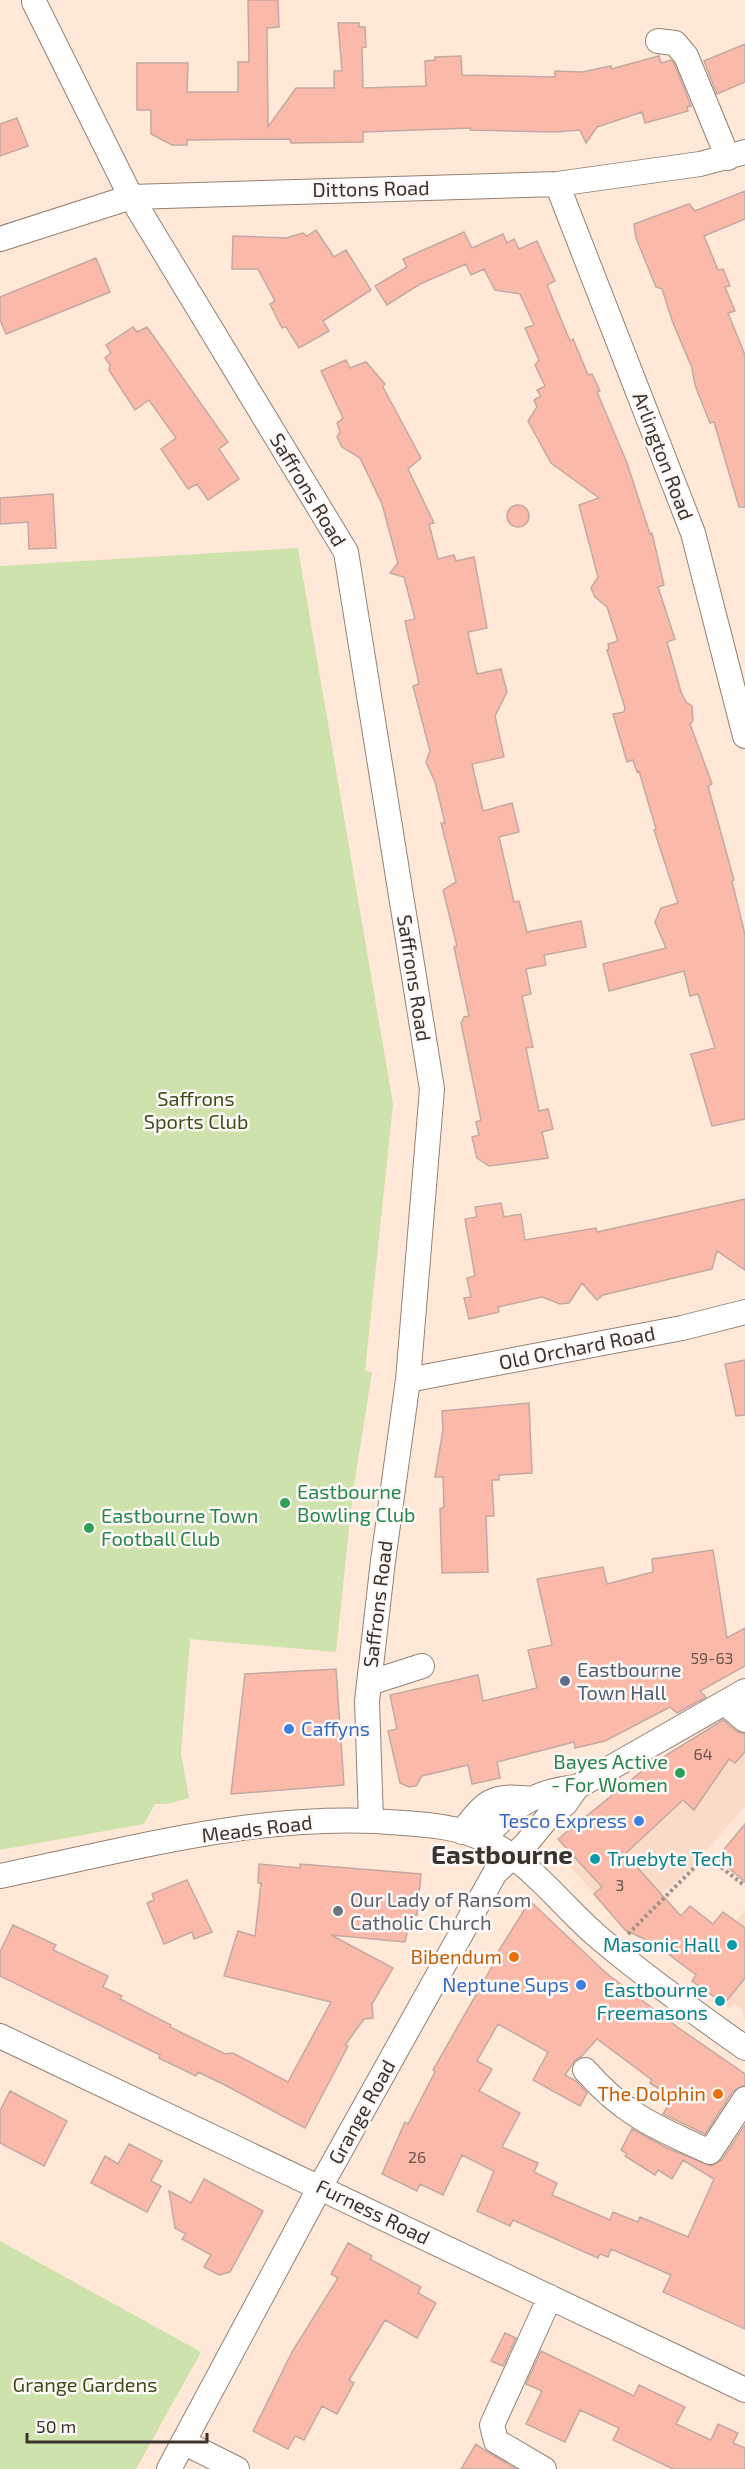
<svg xmlns="http://www.w3.org/2000/svg" width="745" height="2469" font-family="'Exo 2',sans-serif">
	<style>
		.built { fill: #f9dbc7 }
		.green { fill: #cee2ac }
		.building { fill: #fbbaa9; stroke: #c3a9a2; stroke-width: 1.5 }
		.lines { fill: none; stroke-linecap: round; stroke-linejoin: round }
		.minor-casing { stroke: #958072; stroke-width: 26 }
		.path { stroke: #a29287; stroke-width: 4; stroke-dasharray: 3 3; stroke-linecap: butt }
		.minor { stroke: #fff; stroke-width: 24 }
		.leisure-dot { fill: #2e9e5b; stroke: #fef9f6; stroke-width: 2 }
		.service-dot { fill: #5c6f8a; stroke: #fef9f6; stroke-width: 2 }
		.shop-dot { fill: #3f7fe0; stroke: #fef9f6; stroke-width: 2 }
		.culture-dot { fill: #0f9aa8; stroke: #fef9f6; stroke-width: 2 }
		.worship-dot { fill: #6b7280; stroke: #fef9f6; stroke-width: 2 }
		.food-dot { fill: #e8710a; stroke: #fef9f6; stroke-width: 2 }
		.labels { text-anchor: middle; stroke-width: 5; stroke-linejoin: round; paint-order: stroke }
		.number-label { font-size: 16px; fill: #6b554c }
		.street-label { font-size: 20px; fill: #3b332d; stroke: #fef9f6 }
		.park-label { font-size: 20px; fill: #3e4e1a; stroke: #fef9f6 }
		.leisure-label { font-size: 20px; fill: #27864d; stroke: #fef9f6; text-anchor: start }
		.service-label { font-size: 20px; fill: #4e5e75; stroke: #fef9f6; text-anchor: start }
		.shop-label { font-size: 20px; fill: #366cbe; stroke: #fef9f6; text-anchor: end }
		.culture-label { font-size: 20px; fill: #0d838f; stroke: #fef9f6; text-anchor: end }
		.worship-label { font-size: 20px; fill: #5b616d; stroke: #fef9f6; text-anchor: start }
		.food-label { font-size: 20px; fill: #c56008; stroke: #fef9f6; text-anchor: end }
		.district-label { font-size: 26px; font-weight: bold; fill: #3b332d; stroke: #fef9f6 }
	</style>
	<rect width="100%" height="100%" fill="#ffe8d8"/>
	<path class="built" d="M745 1746V1806L691 1868 625 1927 566 1862V1851L636 1789Z
		M745 1910V2021L742 2009 733 2004 730 2008 692 1981Z"/>
	<path class="green" d="M298 548 393 1104 365 1371 372 1372 353 1492 336 1652 190 1639 181 1754 189 1798 167 1804H155L144 1824 0 1850V566Z
		M0 2241 201 2352 136 2469H0Z"/>
	<path class="building" d="M248 0H278L279 27 267 28 268 127 296 88H334V71H342L338 23H359V27H365L366 47 362 48 363 88 426 86 425 61 435 60V57L461 56 462 75 555 77V71L582 72 611 66V69L659 56 661 63 671 60 674 63 691 106 687 107 688 111 645 123 642 112 597 127 586 143 580 130 555 132 470 130V128L363 132V142L291 143 290 139 187 140V145H172L151 134V110H137V63H188L187 92H238V62H249Z
		M745 44V82L717 94 704 61Z
		M17 118 28 146 0 156V124Z
		M745 191V219L704 236 718 270 723 269 730 286 725 287 735 311 728 313 745 355V507H739L714 422 710 423 695 385 692 368 673 323 662 289 656 287 636 238 634 224 689 204 695 211Z
		M316 230 334 257 346 250 371 290 323 321 329 331 299 348 286 327 282 328 270 304 275 301 258 269H232L233 236 286 238 303 233 307 236Z
		M464 232 472 248 503 234 507 243 514 239 519 249 537 241 555 281 547 285 570 341 573 339 588 375 592 374 600 391 597 392 627 463 650 534 652 533 664 585 658 587 675 639 667 642 681 692 686 702 692 706 693 721 690 724 712 784 708 786 734 880 732 881 745 935V1119L712 1126 691 1054 715 1048 698 994 690 996 684 971 609 991 603 964 666 948 655 922 661 908 678 903 654 830 656 829 639 771 637 772 633 760 627 762 613 714 624 712 625 708 607 650 609 649 608 644 618 641 607 607 595 597 591 588 598 577 579 505 599 498 551 463 528 421 537 407 534 400 541 396 537 390 545 386 535 365 539 360 525 328 534 325 520 294 495 290 484 269 471 275 466 264 420 284 387 305 375 286 407 267 403 259Z
		M96 258 110 292 6 334 0 320V297Z
		M133 327 137 332 147 327 228 442 219 449 239 479 208 500 197 484 188 489 161 449 176 438 149 400 135 410 109 370 110 365 105 358 111 353 106 345Z
		M346 360 350 368 366 362 385 384 383 387 421 458 408 469 434 523 429 524 438 559 454 555 456 561 474 557 487 628 468 632 477 674 501 669 507 692 495 716 504 757 472 764 483 811 512 803 519 832 499 837 514 902 519 901 527 932 581 921 586 947 544 955 546 965 526 969 531 994 522 996 533 1047 526 1048 539 1111 548 1109 553 1129 542 1132 548 1158 489 1166 477 1158 472 1137 479 1135 476 1122 481 1120 461 1023 464 1017 469 1016 454 947 457 946 443 890 456 882 441 823H445L435 782 426 762 430 751 413 686 419 684 405 621 415 619 404 577 390 573 398 563 382 504 360 458 342 447 337 437 340 432 337 423 343 418 321 371Z
		M53 494 56 548 29 549 28 522 0 524V498Z
		M507 516a11 11 0 1 1 22 0a11 11 0 1 1-22 0Z
		M745 1199V1270L717 1251 712 1269 603 1295 597 1300 582 1283 569 1303 560 1304 542 1297 498 1307 499 1312 469 1319 464 1298 471 1297 467 1278 475 1276 465 1219 477 1217 475 1207 501 1203 504 1217 521 1214 525 1240 596 1228 597 1232Z
		M745 1360V1415L736 1416 725 1364Z
		M529 1403 532 1473 499 1475V1480H492L494 1516H486L488 1572 442 1573 440 1509 444 1507 443 1477H435L443 1430 442 1411Z
		M713 1550 727 1638 745 1628V1666L700 1691 706 1697 677 1713 670 1707 605 1741 575 1748 574 1742 497 1762 500 1778 472 1784 468 1765 422 1776 416 1786 409 1787 400 1783 388 1731 397 1729 390 1695 478 1675 483 1701 537 1688 528 1650 552 1645 537 1579 603 1567 607 1584 653 1572 652 1559Z
		M336 1669 344 1785 231 1794 245 1674Z
		M723 1720 736 1731 745 1734V1752L735 1763 729 1759 694 1810 683 1800 625 1854 681 1916 690 1906 713 1924 723 1912 745 1928V1978L724 2004 692 1981 696 1975 655 1944 625 1930 594 1894 602 1887 558 1839 647 1767Z
		M745 1824V1882L717 1858Z
		M259 1864 300 1868V1864L421 1874 417 1915H414L413 1925H409L405 1942 331 1935 393 1968 372 2004 373 2018 364 2019 345 2045 348 2046 305 2128 225 2085 198 2072 196 2076 159 2058 160 2055 0 1976V1952L13 1925 56 1945 53 1950 108 1976 103 1987 122 1996 120 1999 171 2025 170 2027 225 2054 233 2053 288 2082 331 2002 224 1976 238 1931 255 1936 261 1883H258Z
		M187 1880 212 1932 194 1939 192 1932 164 1944 147 1903 154 1900 152 1894Z
		M530 1901 606 1973 680 2029 745 2074V2085L733 2091 705 2134 663 2114 673 2098 650 2083 652 2080 597 2039 582 2056 575 2060 565 2075 576 2081 587 2093 580 2106 533 2080 548 2052 498 2024 477 2061 492 2069 479 2091 520 2113 502 2147 538 2163 534 2172 557 2183 552 2195 610 2220 613 2212 638 2222 640 2217 688 2237 714 2179 683 2160 672 2179 658 2170 655 2175 625 2156 627 2154 621 2150 632 2129 667 2148 711 2166 722 2160 745 2125V2329L663 2292 671 2275 611 2249 608 2257 600 2254 598 2258 513 2220 510 2226 477 2211 494 2171 462 2155 443 2195 420 2184 417 2191 382 2174 405 2122 408 2124 435 2072 433 2070 493 1965 491 1963Z
		M10 2091 67 2121 44 2166 0 2143V2111Z
		M129 2144 162 2161 151 2181 161 2186 147 2212 91 2183 105 2156 118 2164Z
		M204 2179 263 2211 230 2272 219 2275 204 2267 211 2255 182 2239 186 2234 175 2228 169 2191 191 2203Z
		M348 2243 372 2256 370 2259 421 2287 418 2293 436 2303 417 2338 385 2320 349 2380 354 2383 337 2414 322 2406 304 2440 295 2436 288 2449 253 2431 292 2352 338 2278 331 2274Z
		M505 2333 516 2338 503 2366 491 2361Z
		M541 2351 634 2396 639 2385 685 2407 676 2424 711 2440 718 2424 738 2433 733 2443 745 2448V2469H673L613 2440 619 2428 580 2410 565 2442 526 2424 542 2391 526 2384Z
		M476 2444 489 2453 516 2469H461Z"/>
	<g class="lines">
		<g class="minor-casing">
			<path id="minor" d="M34 2 131 197 346 552 432 1089 408 1380 383 1561 367 1701 371 1820
				M658 41 675 43 686 56 728 158
				M557 184 693 533 745 736
				M0 239 131 197 557 184 700 164 745 152
				M408 1380 682 1328 745 1312
				M369 1683 422 1666
				M725 1703 745 1720
				M462 1832C486 1801 491 1794 531 1799
				M483 1839C511 1808 534 1791 577 1787
				M0 1876C132 1849 267 1810 403 1823 430 1825 458 1827 483 1839 529 1860 559 1903 597 1936 644 1976 694 2012 745 2048
				M0 2036 745 2390
				M585 2070C623 2114 657 2128 710 2152L745 2099
				M183 2442 237 2469
				M169 2469 320 2187 495 1873 525 1845 548 1817 565 1804 577 1787 745 1691
				M544 2469 496 2441 492 2425 550 2297"/>
		</g>
		<path class="path" d="M628 1934 701 1861 712 1860 745 1886"/>
		<use href="#minor" class="minor"/>
	</g>
	<g class="leisure-dot">
		<circle cx="285" cy="1503" r="6"/>
		<circle cx="89" cy="1528" r="6"/>
		<circle cx="680" cy="1773" r="6"/>
	</g>
	<circle class="service-dot" cx="565" cy="1681" r="6"/>
	<g class="shop-dot">
		<circle cx="289" cy="1729" r="6"/>
		<circle cx="639" cy="1821" r="6"/>
		<circle cx="581" cy="1985" r="6"/>
	</g>
	<g class="culture-dot">
		<circle cx="595" cy="1859" r="6"/>
		<circle cx="732" cy="1945" r="6"/>
		<circle cx="720" cy="2001" r="6"/>
	</g>
	<circle class="worship-dot" cx="338" cy="1911" r="6"/>
	<g class="food-dot">
		<circle cx="514" cy="1957" r="6"/>
		<circle cx="718" cy="2094" r="6"/>
	</g>
	<g class="labels">
		<g class="number-label">
			<text x="712" y="1664">59-63</text>
			<text x="703" y="1760">64</text>
			<text x="620" y="1891">3</text>
			<text x="417" y="2163">26</text>
		</g>
		<g class="street-label">
			<text transform="translate(371 189) rotate(-1)" y="7">Dittons Road</text>
			<text transform="translate(663 456) rotate(69)" y="7">Arlington Road</text>
			<text transform="translate(308 490) rotate(59)" y="7">Saffrons Road</text>
			<text transform="translate(414 978) rotate(81)" y="7">Saffrons Road</text>
			<text transform="translate(577 1348) rotate(-11)" y="7">Old Orchard Road</text>
			<text transform="translate(378 1604) rotate(-83)" y="7">Saffrons Road</text>
			<text transform="translate(257 1829) rotate(-7)" y="7">Meads Road</text>
			<text transform="translate(362 2112) rotate(-61)" y="7">Grange Road</text>
			<text transform="translate(373 2212) rotate(26)" y="7">Furness Road</text>
		</g>
		<g class="park-label">
			<text x="196" y="1106">Saffrons<tspan x="196" dy="23">Sports Club</tspan></text>
			<text x="85" y="2392">Grange Gardens</text>
		</g>
		<g class="leisure-label">
			<text x="297" y="1499">Eastbourne<tspan x="297" dy="23">Bowling Club</tspan></text>
			<text x="101" y="1523">Eastbourne Town<tspan x="101" dy="23">Football Club</tspan></text>
			<text x="668" y="1769" text-anchor="end">Bayes Active<tspan x="668" dy="23">- For Women</tspan></text>
		</g>
		<g class="service-label">
			<text x="577" y="1677">Eastbourne<tspan x="577" dy="23">Town Hall</tspan></text>
		</g>
		<g class="shop-label">
			<text x="301" y="1736" text-anchor="start">Caffyns</text>
			<text x="627" y="1828">Tesco Express</text>
			<text x="569" y="1992">Neptune Sups</text>
		</g>
		<g class="culture-label">
			<text x="607" y="1866" text-anchor="start">Truebyte Tech</text>
			<text x="720" y="1952">Masonic Hall</text>
			<text x="708" y="1997">Eastbourne<tspan x="708" dy="23">Freemasons</tspan></text>
		</g>
		<g class="worship-label">
			<text x="350" y="1907">Our Lady of Ransom<tspan x="350" dy="23">Catholic Church</tspan></text>
		</g>
		<g class="food-label">
			<text x="502" y="1964">Bibendum</text>
			<text x="706" y="2101">The Dolphin</text>
		</g>
		<g class="district-label">
			<text x="502" y="1864">Eastbourne</text>
		</g>
	</g>
	<path d="M27 2433v9h180v-9" fill="none" stroke="#3b332d" stroke-width="3"/>
	<text x="36" y="2433" font-size="18" fill="#3b332d" stroke="#fef9f6" stroke-width="4.5" paint-order="stroke">50 m</text>
</svg>
